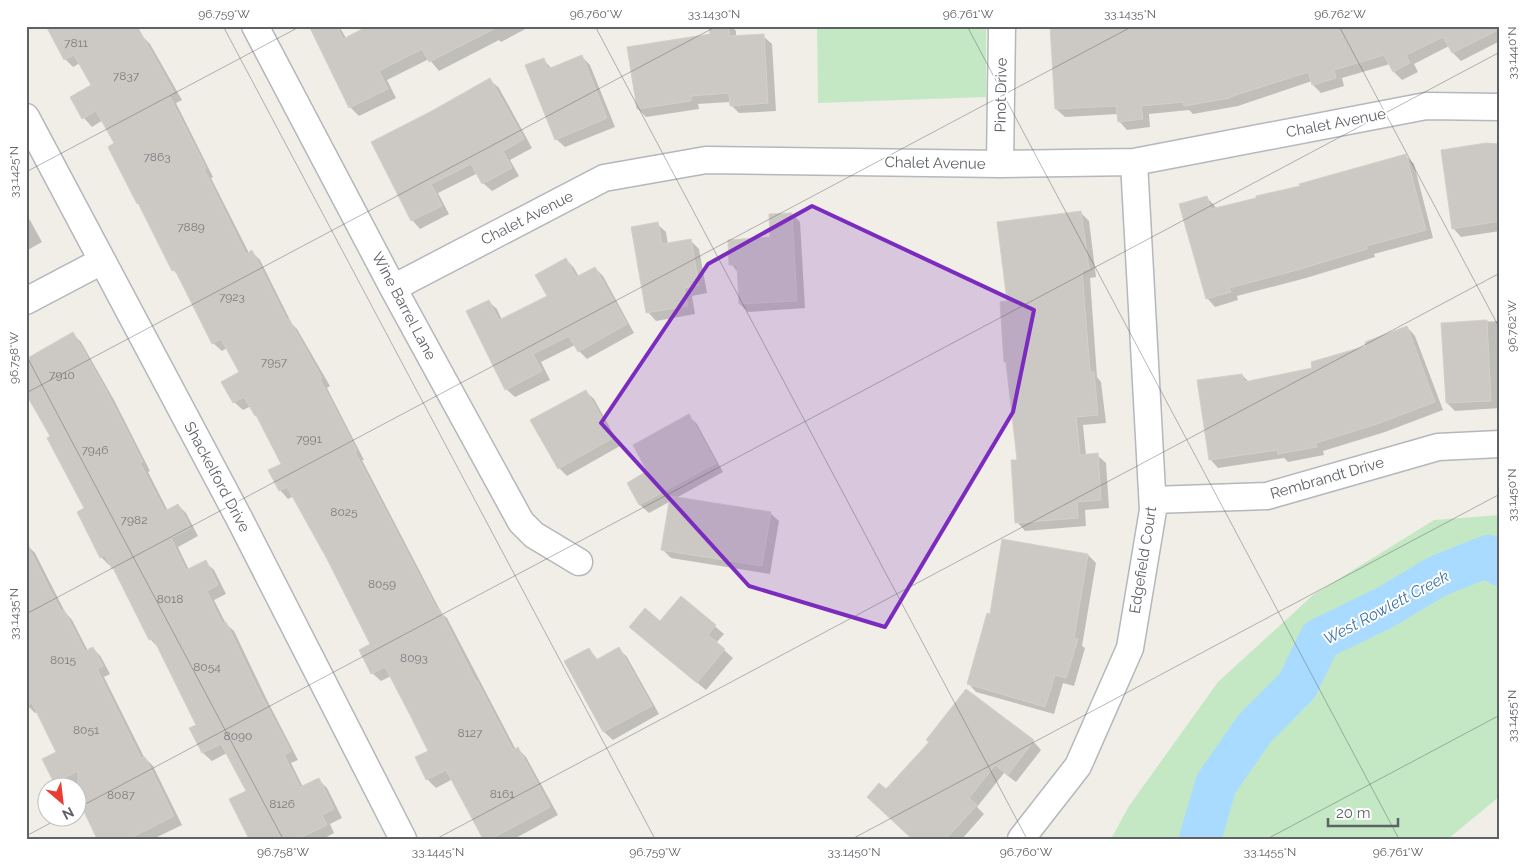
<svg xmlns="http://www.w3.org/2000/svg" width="1526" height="865" font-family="Raleway,sans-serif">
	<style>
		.green { fill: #c4e8c4 }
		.shadow { fill: #0003 }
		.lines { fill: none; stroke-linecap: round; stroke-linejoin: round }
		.river { stroke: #a8dbff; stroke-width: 42 }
		.building { fill: #ccc9c4; stroke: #d5d0c5 }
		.street-casing { stroke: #b4b7bb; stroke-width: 29 }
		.street { stroke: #fff; stroke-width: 26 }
		.marked { fill: #7b2cbf; fill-opacity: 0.2; stroke: #7b2cbf; stroke-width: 4; stroke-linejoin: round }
		.ticks { fill: none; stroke: #5e6267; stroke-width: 1; stroke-opacity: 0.45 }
		.labels { text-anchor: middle; stroke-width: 4; stroke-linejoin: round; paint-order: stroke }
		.number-label { font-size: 12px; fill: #7a7c7e }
		.street-label { font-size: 15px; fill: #5e6267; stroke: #fff }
		.water-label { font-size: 16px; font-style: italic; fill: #4076aa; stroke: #fff }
		.neatline { fill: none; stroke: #5e6267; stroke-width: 2 }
		.ticks-label { font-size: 12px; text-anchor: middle; fill: #5e6267 }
	</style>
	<rect width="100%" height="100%" fill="#f0eee7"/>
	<path class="green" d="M817 26H986V97L818 103Z
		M1500 515V796L1448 839H1111L1129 806 1218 682 1313 595 1434 520Z"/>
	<path class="shadow" d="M48 26 142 36 150 44 182 100 176 103 213 177 211 178 249 253 252 252 260 260 292 324 297 329 330 386 327 388 364 460H362L442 614 447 618 516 750 518 749 526 757 558 815 514 839H485L453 779 436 788 427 779 416 758 429 751 391 676 381 681 372 673V644L294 496 288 499 280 490 283 464 258 418 251 406 243 410 234 402 240 372 227 348 222 351 213 343 181 278 174 271 142 207 138 203 116 144 103 120 92 127 84 118 72 97 93 85 80 63 73 67 65 59Z
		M319 26H339L346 38 371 26H531L501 42 499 40 439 71 429 59 387 80 396 98 359 116 350 107Z
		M710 26H731L736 31V37L763 36 772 44 776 111 739 113 731 105 730 102 698 104 699 109 646 117 638 109 629 48 711 35Z
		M1500 26V41L1461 61 1453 53 1449 46 1414 64 1418 72 1402 80 1394 72 1390 64 1342 78 1344 86 1321 93 1313 85 1312 81 1238 106 1193 114 1189 110 1149 114 1150 127 1127 130 1119 121 1118 114 1065 117 1056 109Z
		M582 57 590 65 615 127 565 147 556 139 543 59 552 69Z
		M490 80 499 88 532 148 510 160 519 176 492 191 483 183 478 173 438 193 449 214 420 229 412 220 372 143Z
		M1500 151V231L1461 237 1453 228Z
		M1406 156 1414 164 1433 238 1374 254 1375 257 1306 278 1237 296 1238 300 1215 307 1207 298 1206 197 1215 206 1216 209 1301 187Z
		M1080 212 1089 221 1096 277 1090 278 1097 377 1101 382 1106 423 1083 425 1086 455H1097L1106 463 1109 508 1085 510 1086 526 1025 531 1017 522 1018 461 1008 302Z
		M26 213 42 242 26 251Z
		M792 214 800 222 805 308 748 312 740 304 738 272 731 264 772 239Z
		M657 224 666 232 668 245 691 241 699 249 707 293 692 296 695 314 656 321 648 312Z
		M566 259 574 268 579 277 595 268 603 276 634 333 587 359 579 351 575 345 541 362 550 380 515 397 506 389 488 301 497 309 502 320 549 297Z
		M1500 321V408L1455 411 1447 403 1442 324Z
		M1407 327 1415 336 1443 410 1385 432 1323 451 1324 455 1288 462 1284 458 1218 468 1210 459 1242 375 1249 382 1314 369 1368 346Z
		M73 334 81 342 114 400 150 471 148 472 168 511 178 505 186 513 198 536 178 547 189 570 205 562 214 570 226 594 214 600 226 624 234 631 268 702 298 760 291 763 303 787 318 779 327 788 342 818 330 824 334 833 323 839H250L247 792 227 753 212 761 203 753 191 729 197 726 159 648 150 639 117 572 111 565H109L101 557 86 509 52 436Z
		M585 391 594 399 620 446 567 476 559 468Z
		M689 416 697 424 723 472 676 498 770 513 779 521 770 574 671 558 663 550 671 501 649 513 640 505 628 483 649 472Z
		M27 545 35 553 65 612 72 620 88 651 93 648 101 657 110 674 104 677 144 757 153 766 182 825 153 839H98L78 796V788H73L72 786 69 788H60L55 782 57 752 38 712 35 713 27 705Z
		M1088 555 1096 563 1082 646 1085 648 1074 686 1063 683 1054 714 976 692 968 683 991 616Z
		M681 598 724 634 716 643 733 658 706 690 639 635 661 623Z
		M618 648 627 657 659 714 613 740 604 732 566 662 589 649 598 660Z
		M966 690 1033 741 1041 750 1016 782 1004 773 977 807 984 814 962 839H913L886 791 930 742Z"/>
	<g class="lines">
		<path class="river" d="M1200 839 1216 784 1255 728 1297 686 1320 639 1384 608 1438 576 1488 556 1500 565"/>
	</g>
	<path class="building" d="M46 26H137L174 92 169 95 206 168 204 169 246 254 252 250 287 320 289 319 322 378 320 379 357 451 355 452 437 609 439 608 476 681H477L513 750 518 747 550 807 491 839H483L446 770 426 780 415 757 428 751 410 715 385 667 371 674 359 650 370 644 327 559 287 487 279 491 268 470 281 464 256 415 255 416 244 397 233 403 221 382 239 372 221 339 212 344 175 270 172 271 138 203 137 204 108 147 114 143 96 111 82 119 70 97 91 85 74 55 64 60Z
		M309 26H337L343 39 368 26H500L429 62 422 49 379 71 388 89 349 108Z
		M709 26H729V36L764 34 768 103 730 106 729 93 691 96V101L637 109 627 47 710 34Z
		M1050 26H1500V29L1452 53 1443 37 1406 55 1410 63 1393 72 1384 55 1334 70 1336 78 1312 85 1308 72 1230 97V98L1184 106 1183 102 1141 106 1143 119 1118 122 1116 106 1055 109Z
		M582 55 607 118 555 140 525 65 544 58 548 69Z
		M490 78 524 139 503 151 512 168 482 184 471 164 431 184 442 206 411 221 371 142 430 112Z
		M1486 143 1500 144V221L1452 229 1441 150Z
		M1406 154 1426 230 1366 246 1367 249 1297 270 1229 288 1231 292 1206 299 1179 204 1207 196 1211 209 1256 198V196L1300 186 1299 184Z
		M1081 211 1089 269 1082 270 1090 372H1094L1098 415 1076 417 1080 455 1098 453 1101 500 1077 502 1078 518 1015 523 1011 460H1017L1006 362H1004L1000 302 1007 301 997 222Z
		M792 213 797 301 739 304 737 265H729L728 240 770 237 769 214Z
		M658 222 662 244 691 239 699 285 684 288 688 306 646 313 631 227Z
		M566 258 576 277 595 267 627 324 578 352 569 336 533 354 542 371 505 390 466 311 489 300 499 320 547 296 535 275Z
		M1487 320 1491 401 1446 403 1441 323Z
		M1407 326 1435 402 1377 424 1316 443 1317 447 1278 454 1277 450 1209 460 1197 380 1242 374 1244 382 1312 368 1311 362 1366 346 1365 342Z
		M73 332 106 390 143 462 140 463 165 511 178 504 191 528 171 538 186 570 206 560 218 585 207 591 222 623 226 622 260 693 291 751 284 755 300 787 319 778 334 809 322 815 327 825 298 839H249L229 799 246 791 221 744 202 753 189 728 196 725 153 638 149 640 113 568 112 569 105 555 100 558 77 512 84 508 47 438 50 436 26 394V359Z
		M586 390 613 438 558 469 530 420Z
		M689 414 716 463 639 505 627 483 647 471 633 445Z
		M670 496 771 512 762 566 661 550Z
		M1002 539 1088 554 1074 638 1078 639 1066 678 1055 675 1045 707 967 684 987 613 990 614Z
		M26 542 61 611 64 610 85 651 93 647 103 666 97 669 141 758 145 757 174 816 129 839H97L78 799V771L54 783 42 759 56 752 32 703 26 706Z
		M681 596 716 625 708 635 725 649 697 683 629 627 645 608 660 621Z
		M619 647 652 706 603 732 564 661 589 648 596 660Z
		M966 689 1034 740 1008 775 995 765 969 798 977 805 946 839H912L867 797 879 783 886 789 929 742 926 740Z"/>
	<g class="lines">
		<g class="street-casing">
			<path id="street" d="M255 26 393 288 521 522 534 535 579 562
				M26 117 239 518 403 839
				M1000 164 1002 26
				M393 288 604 178 706 160 1000 164 1134 162 1426 106 1500 107
				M26 301 102 261
				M1153 500 1267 496 1438 447 1500 444
				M1021 839 1078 766 1130 648 1153 510 1134 162"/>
		</g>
		<use href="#street" class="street"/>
	</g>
	<path class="marked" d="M812 206 1034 310 1013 412 885 627 749 586 601 423 708 264Z"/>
	<path class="ticks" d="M223 26 655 839M595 26 1027 839M967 26 1399 839M1339 26 1500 329M26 172 301 26M26 355 283 839M26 393 717 26M26 614 1133 26M78 808 1500 52M26 836 60 818M436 839 1500 273M852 839 1500 494M1267 839 1500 715"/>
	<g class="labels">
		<g class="number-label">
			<text x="76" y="47">7811</text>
			<text x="126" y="80">7837</text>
			<text x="157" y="161">7863</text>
			<text x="191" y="231">7889</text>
			<text x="232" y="301">7923</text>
			<text x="274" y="366">7957</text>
			<text x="62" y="379">7910</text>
			<text x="309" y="443">7991</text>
			<text x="95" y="454">7946</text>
			<text x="344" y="516">8025</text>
			<text x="134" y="524">7982</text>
			<text x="382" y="588">8059</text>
			<text x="170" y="603">8018</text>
			<text x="414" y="662">8093</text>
			<text x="63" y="664">8015</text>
			<text x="207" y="671">8054</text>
			<text x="86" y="734">8051</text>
			<text x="470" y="737">8127</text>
			<text x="238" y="740">8090</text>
			<text x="502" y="798">8161</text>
			<text x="121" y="799">8087</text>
			<text x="282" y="808">8126</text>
		</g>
		<g class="street-label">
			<text transform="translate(1001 95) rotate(-89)" y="5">Pinot Drive</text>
			<text transform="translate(1336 123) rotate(-11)" y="5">Chalet Avenue</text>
			<text transform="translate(935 163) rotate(1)" y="5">Chalet Avenue</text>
			<text transform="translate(527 218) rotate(-27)" y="5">Chalet Avenue</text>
			<text transform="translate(404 306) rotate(62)" y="5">Wine Barrel Lane</text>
			<text transform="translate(217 477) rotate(62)" y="5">Shackelford Drive</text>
			<text transform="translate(1327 478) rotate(-16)" y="5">Rembrandt Drive</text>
			<text transform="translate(1143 560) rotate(-81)" y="5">Edgefield Court</text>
		</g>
		<g class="water-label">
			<text transform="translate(1386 607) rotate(-28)" y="6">West Rowlett Creek</text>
		</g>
	</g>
	<rect width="1526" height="865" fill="none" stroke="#ffffff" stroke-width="55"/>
	<g transform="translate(62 802) rotate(152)"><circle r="24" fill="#ffffff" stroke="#bfc0c2"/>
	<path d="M0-4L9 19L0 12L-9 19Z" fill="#eb3c32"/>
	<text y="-8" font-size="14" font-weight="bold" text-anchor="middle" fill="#5e6267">N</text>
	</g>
	<path d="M1328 818v8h70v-8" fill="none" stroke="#5e6267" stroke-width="2.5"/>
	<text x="1336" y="818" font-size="15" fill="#5e6267" stroke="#ffffff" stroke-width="4" paint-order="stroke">20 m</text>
	<rect x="28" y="28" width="1470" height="810" class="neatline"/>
	<g class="ticks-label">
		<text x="224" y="18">96.759°W</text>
		<text x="596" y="18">96.760°W</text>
		<text x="714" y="18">33.1430°N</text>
		<text x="968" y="18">96.761°W</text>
		<text x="1130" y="18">33.1435°N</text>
		<text x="1340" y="18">96.762°W</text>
		<text transform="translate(1512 53) rotate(-90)" y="4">33.1440°N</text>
		<text transform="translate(14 172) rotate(-90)" y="4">33.1425°N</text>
		<text transform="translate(1512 326) rotate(-90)" y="4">96.762°W</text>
		<text transform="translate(14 358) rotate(-90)" y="4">96.758°W</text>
		<text transform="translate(1512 495) rotate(-90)" y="4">33.1450°N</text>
		<text transform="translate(14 614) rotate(-90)" y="4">33.1435°N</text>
		<text transform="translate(1512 716) rotate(-90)" y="4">33.1455°N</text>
		<text x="283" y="856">96.758°W</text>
		<text x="438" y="856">33.1445°N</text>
		<text x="655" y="856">96.759°W</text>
		<text x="854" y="856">33.1450°N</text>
		<text x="1026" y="856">96.760°W</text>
		<text x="1270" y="856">33.1455°N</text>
		<text x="1398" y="856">96.761°W</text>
	</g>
</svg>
